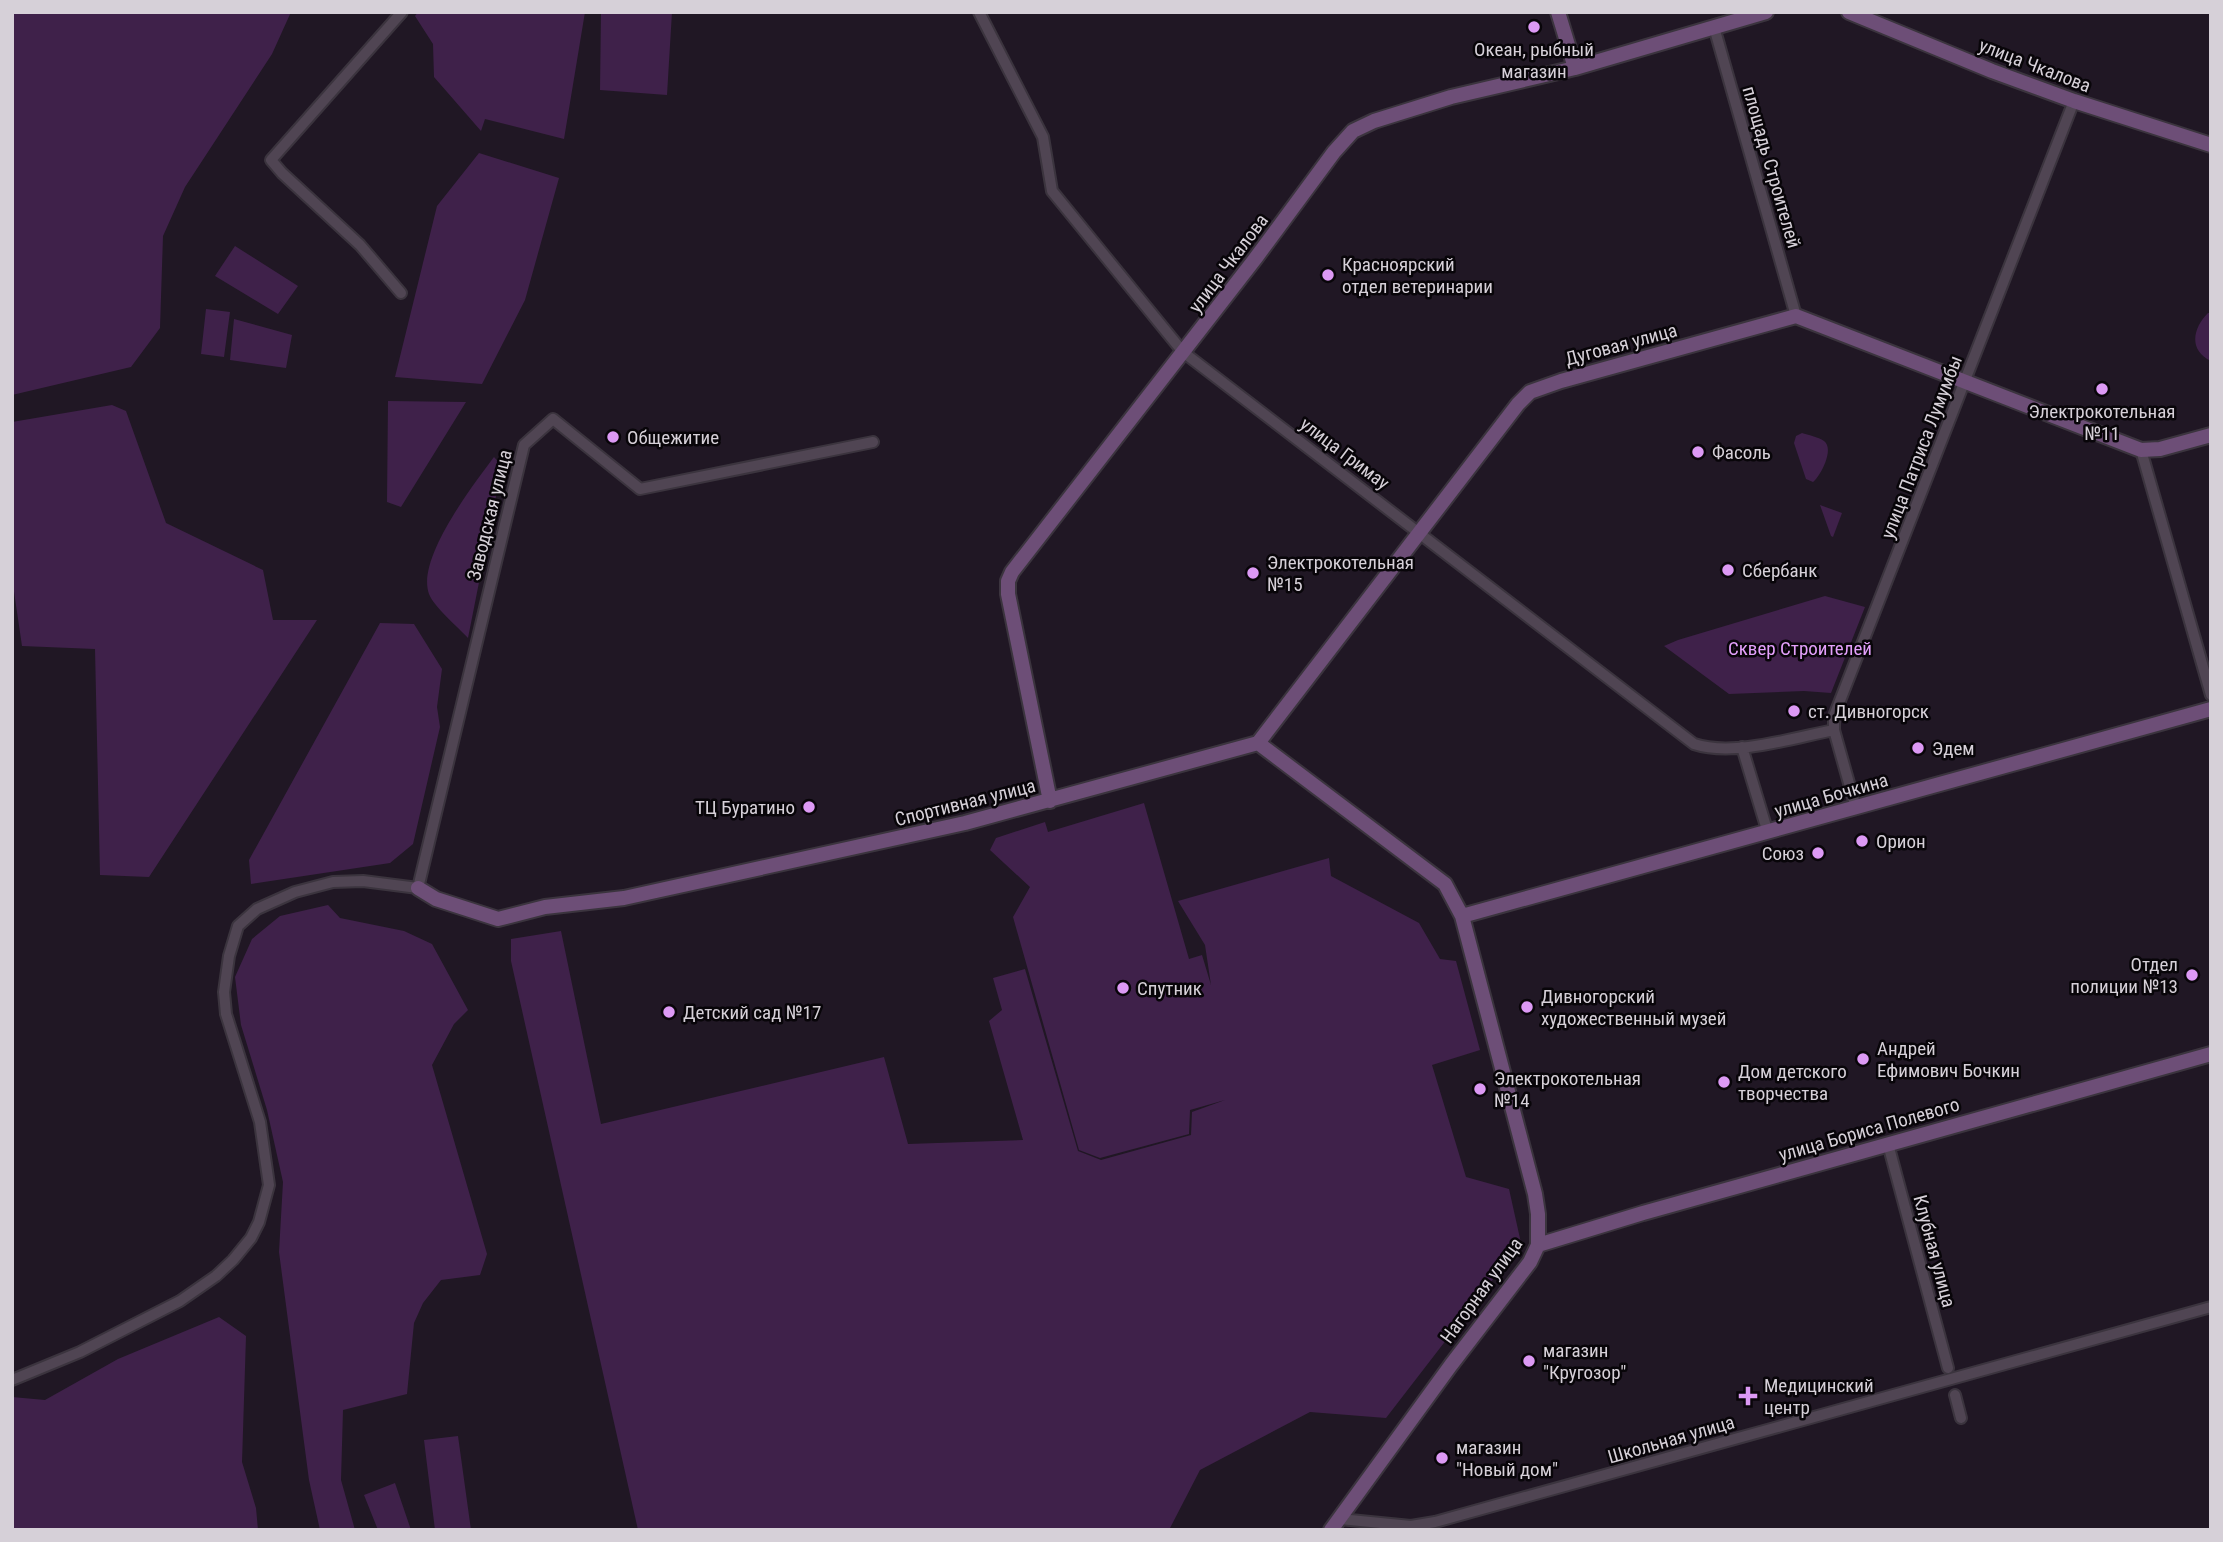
<svg xmlns="http://www.w3.org/2000/svg" width="2223" height="1542" font-family="'Roboto Condensed',sans-serif">
	<style>
		.green { fill: #3f214a }
		.lines { fill: none; stroke-linecap: round; stroke-linejoin: round }
		.street-casing { stroke: #3b343e; stroke-width: 14 }
		.secondary-casing { stroke: #3b343e; stroke-width: 18 }
		.street { stroke: #504553; stroke-width: 10 }
		.secondary { stroke: #6d4e77; stroke-width: 14 }
		.poi-dot { fill: #dc99f4; stroke: #080509; stroke-width: 2.5 }
		.labels { text-anchor: middle; stroke-width: 5; stroke-linejoin: round; paint-order: stroke }
		.poi-label { font-size: 19px; fill: #d6d0d8; stroke: #080509; text-anchor: start }
		.street-label { font-size: 19px; fill: #d6d0d8; stroke: #080509 }
		.park-label { font-size: 19px; fill: #e4a0fc; stroke: #080509 }
	</style>
	<rect width="100%" height="100%" fill="#201724"/>
	<path class="green" d="M12 12H291L272 54 185 187 163 236 160 328 131 367 12 395Z
		M418 12H585L564 139 485 119 481 131 434 77 433 44 415 16Z
		M601 12H672L667 95 600 90Z
		M479 153 559 178 525 300 482 384 395 377 437 206Z
		M235 246 298 286 278 314 215 276Z
		M206 309 230 312 224 357 201 354Z
		M2208 313H2211V361C2188 350 2193 328 2208 313Z
		M234 319 292 335 286 368 230 360Z
		M388 401 466 402 401 507 387 502Z
		M112 405 126 411 166 523 263 570 273 620H317L149 877 100 875 95 649 22 646 12 578V422Z
		M1802 433C1808 435 1818 437 1824 441 1835 449 1820 477 1813 482L1806 479 1794 443 1796 436Z
		M494 457 502 466 468 638C458 627 434 607 429 594 416 559 473 485 494 457Z
		M1820 505 1842 513 1833 537 1831 536Z
		M1825 596 1865 607 1831 693 1804 691 1729 694 1664 646 1678 640Z
		M380 623 414 624 442 669 437 707 440 727 413 844 390 863 251 884 249 860Z
		M1144 803 1189 959 1202 955 1211 985 1205 945 1178 901 1329 858 1331 876 1419 923 1440 959 1456 961 1480 1050 1432 1065 1466 1177 1509 1189 1521 1243 1386 1418 1310 1412 1200 1470 1169 1530H638L511 961V939L561 931 601 1124 884 1057 908 1144 1023 1140 989 1021 1002 1010 993 978 1025 969 1078 1151 1101 1160 1191 1135 1192 1112 1225 1100 1190 1110 1189 1134 1100 1158 1079 1150 1013 917 1030 887 990 850 996 838 1045 822 1048 832Z
		M328 905 340 918 404 931 432 944 468 1010 454 1024 432 1065 487 1254 480 1275 441 1280 423 1303 414 1323 407 1394 343 1410 341 1480 355 1530H320L309 1480 279 1252 283 1182 267 1110 241 1025 235 977 252 939 280 916Z
		M219 1317 246 1336 242 1462 256 1508 258 1530H12V1397L45 1400 118 1359Z
		M458 1436 471 1530H435L424 1440Z
		M395 1483 411 1530H378L364 1495Z"/>
	<g class="lines">
		<g class="street-casing">
			<path id="street" d="M979 12 1043 137 1052 191 1183 352 1694 744C1733 757 1793 738 1834 730
				M1714 27 1796 316
				M401 293 360 245 282 173 271 160 402 12
				M2141 450 2211 695
				M1742 747 1768 833
				M1856 808 1834 730V716L2074 101
				M1888 1144 1948 1368
				M12 1380 80 1352 180 1301 216 1276 233 1260 251 1238 259 1222 269 1185 260 1122 226 1014 224 992 229 956 238 926 257 909 295 892 333 882 363 881 418 888 524 445 553 419 640 489 873 442
				M1955 1395 1961 1418
				M1340 1519 1411 1526 1435 1522 2211 1307"/>
		</g>
		<g class="secondary-casing">
			<path id="secondary" d="M1558 12 1575 68
				M1849 12 1992 71 2074 101 2211 145
				M1258 743 1518 404 1530 392 1561 381 1796 316 2141 450 2160 449 2211 435
				M1050 801 1008 594V581L1012 572 1255 259 1334 152 1353 131 1374 121 1451 97 1575 68 1766 12
				M418 888 436 899 498 919 545 907 624 898 965 823 1258 743 1445 884 1462 916 1535 1194 1538 1214V1245L1530 1262 1451 1365 1331 1530
				M1462 916 2211 709
				M1538 1245 1643 1213 2211 1054"/>
		</g>
		<use href="#street" class="street"/>
		<use href="#secondary" class="secondary"/>
	</g>
	<g class="poi-dot">
		<circle cx="1534" cy="27" r="7"/>
		<circle cx="1328" cy="275" r="7"/>
		<circle cx="2102" cy="389" r="7"/>
		<circle cx="613" cy="437" r="7"/>
		<circle cx="1698" cy="452" r="7"/>
		<circle cx="1728" cy="570" r="7"/>
		<circle cx="1253" cy="573" r="7"/>
		<circle cx="1794" cy="711" r="7"/>
		<circle cx="1918" cy="748" r="7"/>
		<circle cx="809" cy="807" r="7"/>
		<circle cx="1862" cy="841" r="7"/>
		<circle cx="1818" cy="853" r="7"/>
		<circle cx="2192" cy="975" r="7"/>
		<circle cx="1123" cy="988" r="7"/>
		<circle cx="1527" cy="1007" r="7"/>
		<circle cx="669" cy="1012" r="7"/>
		<circle cx="1863" cy="1059" r="7"/>
		<circle cx="1724" cy="1082" r="7"/>
		<circle cx="1480" cy="1089" r="7"/>
		<circle cx="1529" cy="1361" r="7"/>
		<path d="M1744.5 1385.5h7v7h7v7h-7v7h-7v-7h-7v-7h7z"/>
		<circle cx="1442" cy="1458" r="7"/>
	</g>
	<g class="labels">
		<g class="poi-label">
			<text x="1534" y="56" text-anchor="middle">Океан, рыбный<tspan x="1534" dy="22">магазин</tspan></text>
			<text x="1342" y="271">Красноярский<tspan x="1342" dy="22">отдел ветеринарии</tspan></text>
			<text x="2102" y="418" text-anchor="middle">Электрокотельная<tspan x="2102" dy="22">№11</tspan></text>
			<text x="627" y="444">Общежитие</text>
			<text x="1712" y="459">Фасоль</text>
			<text x="1267" y="569">Электрокотельная<tspan x="1267" dy="22">№15</tspan></text>
			<text x="1742" y="577">Сбербанк</text>
			<text x="1808" y="718">ст. Дивногорск</text>
			<text x="1932" y="755">Эдем</text>
			<text x="795" y="814" text-anchor="end">ТЦ Буратино</text>
			<text x="1876" y="848">Орион</text>
			<text x="1804" y="860" text-anchor="end">Союз</text>
			<text x="2178" y="971" text-anchor="end">Отдел<tspan x="2178" dy="22">полиции №13</tspan></text>
			<text x="1137" y="995">Спутник</text>
			<text x="1541" y="1003">Дивногорский<tspan x="1541" dy="22">художественный музей</tspan></text>
			<text x="683" y="1019">Детский сад №17</text>
			<text x="1877" y="1055">Андрей<tspan x="1877" dy="22">Ефимович Бочкин</tspan></text>
			<text x="1738" y="1078">Дом детского<tspan x="1738" dy="22">творчества</tspan></text>
			<text x="1494" y="1085">Электрокотельная<tspan x="1494" dy="22">№14</tspan></text>
			<text x="1543" y="1357">магазин<tspan x="1543" dy="22">"Кругозор"</tspan></text>
			<text x="1764" y="1392">Медицинский<tspan x="1764" dy="22">центр</tspan></text>
			<text x="1456" y="1454">магазин<tspan x="1456" dy="22">"Новый дом"</tspan></text>
		</g>
		<g class="street-label">
			<text transform="translate(2035 65) rotate(21)" y="7">улица Чкалова</text>
			<text transform="translate(1772 167) rotate(74)" y="7">площадь Строителей</text>
			<text transform="translate(1228 263) rotate(-53)" y="7">улица Чкалова</text>
			<text transform="translate(1621 344) rotate(-15)" y="7">Дуговая улица</text>
			<text transform="translate(1921 447) rotate(-69)" y="7">улица Патриса Лумумбы</text>
			<text transform="translate(1345 453) rotate(37)" y="7">улица Гримау</text>
			<text transform="translate(489 515) rotate(-76)" y="7">Заводская улица</text>
			<text transform="translate(1831 795) rotate(-16)" y="7">улица Бочкина</text>
			<text transform="translate(965 802) rotate(-14)" y="7">Спортивная улица</text>
			<text transform="translate(1869 1129) rotate(-16)" y="7">улица Бориса Полевого</text>
			<text transform="translate(1935 1251) rotate(75)" y="7">Клубная улица</text>
			<text transform="translate(1481 1290) rotate(-54)" y="7">Нагорная улица</text>
			<text transform="translate(1671 1439) rotate(-16)" y="7">Школьная улица</text>
		</g>
		<g class="park-label">
			<text x="1800" y="655">Сквер Строителей</text>
		</g>
	</g>
	<rect width="2223" height="1542" fill="none" stroke="#d6d0d8" stroke-width="28"/>
</svg>
